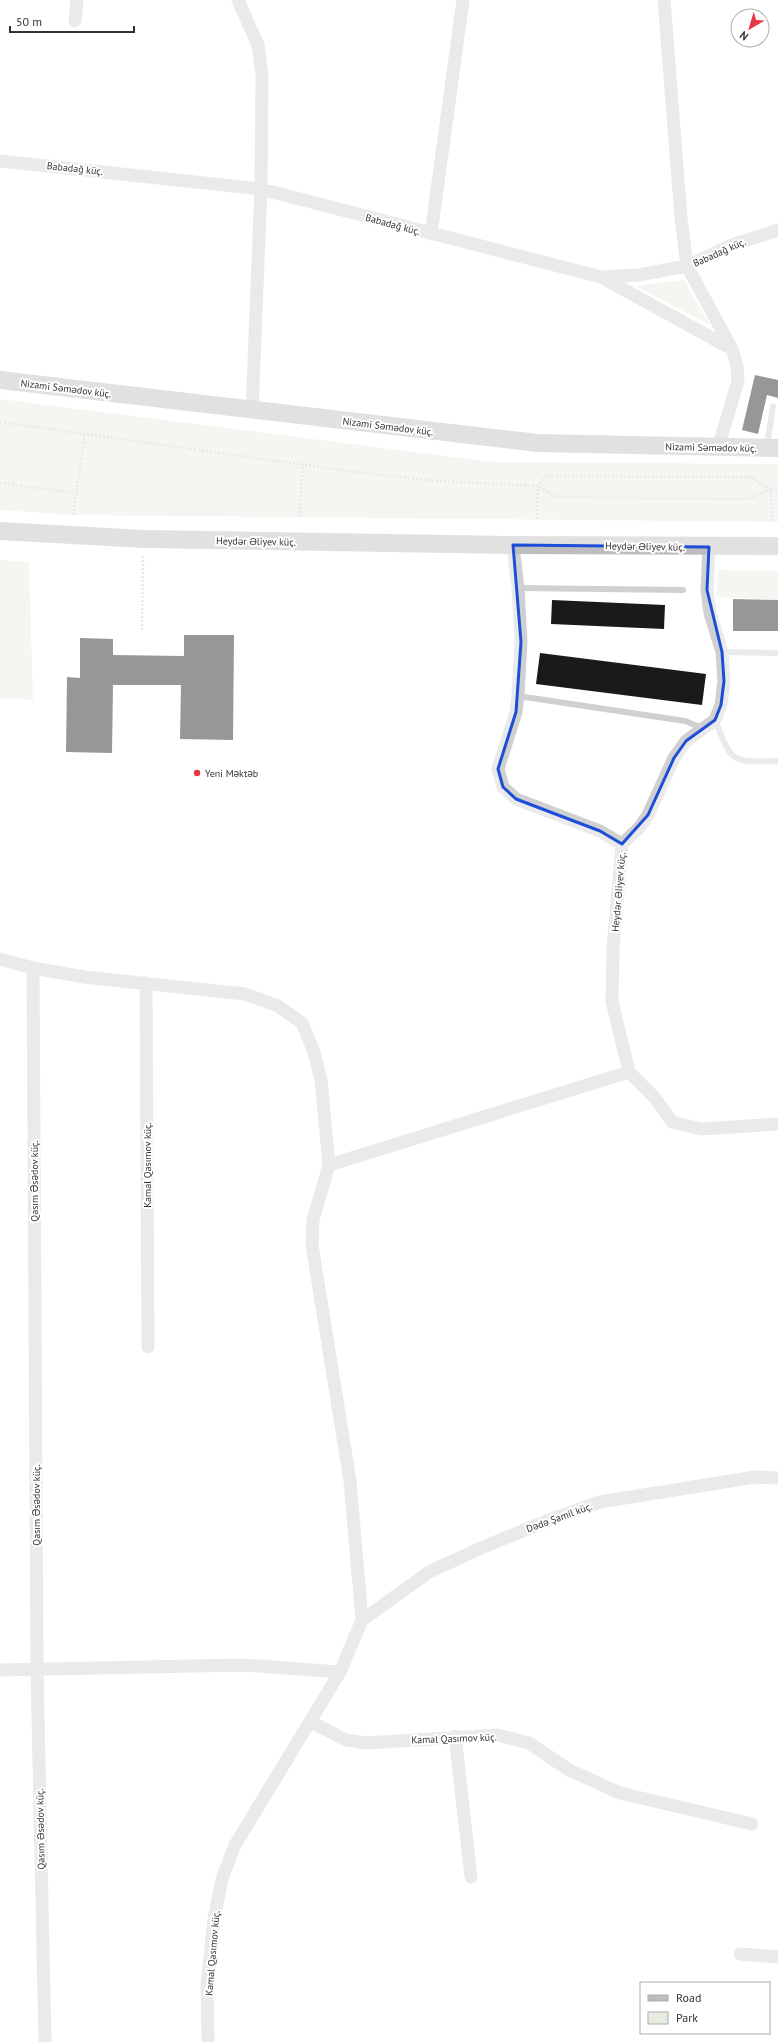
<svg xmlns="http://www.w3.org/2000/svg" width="778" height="2042" font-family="'PT Sans',sans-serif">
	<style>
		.green { fill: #e6ecdf }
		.building { fill: #1a1a1a }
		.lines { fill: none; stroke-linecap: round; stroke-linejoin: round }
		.path { stroke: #cdcdcd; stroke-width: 2.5; stroke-dasharray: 2 2; stroke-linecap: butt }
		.lane { stroke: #d0d0d0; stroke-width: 6 }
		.street { stroke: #d0d0d0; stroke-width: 13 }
		.secondary { stroke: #bdbdbd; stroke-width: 18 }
		.marked { fill: none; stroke: #1d4ed8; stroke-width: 3; stroke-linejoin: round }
		.poi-dot { fill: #e63946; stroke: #fff; stroke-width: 1.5 }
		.labels { text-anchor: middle; stroke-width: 4; stroke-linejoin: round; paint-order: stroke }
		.street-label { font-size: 10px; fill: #333; stroke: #fff }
		.poi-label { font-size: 10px; fill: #333; stroke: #fff; text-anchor: start }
	</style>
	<rect width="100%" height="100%" fill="#fff"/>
	<path class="green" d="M684 280 710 325 635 286Z
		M0 399 492 462 778 464V522L73 515 0 510Z
		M0 560 29 562 33 700 0 698Z
		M718 570 778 571V600L716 597Z"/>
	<path class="building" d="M755 375 778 380V398L767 395 758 434 742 430Z
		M733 599 778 600V631H733Z
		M552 600 665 605 664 629 551 624Z
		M184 635H234L233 740 180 739 181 685H113L112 753 66 752 67 677 80 678V638L113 639V655L184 656Z
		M540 653 706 674 702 705 536 684Z"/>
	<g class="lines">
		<path class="path" d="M0 422 348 471 435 481 538 486 556 497 747 499 771 489 778 490
			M0 483 76 493
			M73 515 85 434
			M299 517 303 464
			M537 519 538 486 546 476 750 477 771 489 772 522
			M142 630 143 555"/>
		<path class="lane" d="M767 446 773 406
			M518 588 683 590
			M722 652 778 653
			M518 696 685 721 702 728
			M715 720C733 764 730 762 778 761"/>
		<path class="street" d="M238 0 258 45 262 75 261 189 252 410
			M664 0 681 218 687 266 732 349 737 366 738 381 718 448
			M75 21 77 0
			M0 161 261 189 601 277 638 275 687 266 729 246 778 230
			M431 234 463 0
			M601 277 732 349
			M513 545 518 588 521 642 518 696 516 712 498 769 503 787 516 799 600 831 622 844 613 949 612 1001 629 1072 655 1098 672 1122 701 1129 778 1124
			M622 844 639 828 648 815 674 758 686 741 715 720 721 705 724 681 722 652 710 613 707 590 709 547
			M0 959 33 968 84 977 245 994 278 1006 302 1023 314 1052 321 1080 329 1165 313 1220 312 1245 350 1481 362 1620 340 1672 235 1845 222 1879 214 1919 207 1984 208 2042
			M33 968 37 1669 45 2042
			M146 983 148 1347
			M329 1165 629 1072
			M362 1620 429 1572 481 1548 549 1520 600 1502 755 1477 778 1478
			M0 1670 243 1665 340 1672
			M311 1722 346 1740 366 1743 497 1735 529 1743 569 1770 620 1793 752 1824
			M455 1736 471 1877
			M740 1954 778 1957"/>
		<path class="secondary" d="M0 380 538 443 778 448
			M0 531 144 539 513 545 778 546"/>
	</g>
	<path d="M0 0H778V2042H0ZM513 545 709 547 707 590 722 652 724 681 721 705 715 720 686 741 674 758 648 815 622 844 600 831 516 799 503 787 498 769 516 712 521 642Z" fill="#fff" fill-opacity=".55" fill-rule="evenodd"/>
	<path class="marked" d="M513 545 709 547 707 590 722 652 724 681 721 705 715 720 686 741 674 758 648 815 622 844 600 831 516 799 503 787 498 769 516 712 521 642Z"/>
	<circle class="poi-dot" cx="197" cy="773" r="4"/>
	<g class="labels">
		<g class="street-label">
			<text transform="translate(75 168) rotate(6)" y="4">Babadağ küç.</text>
			<text transform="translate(393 224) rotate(15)" y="4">Babadağ küç.</text>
			<text transform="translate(719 252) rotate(-24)" y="4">Babadağ küç.</text>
			<text transform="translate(66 388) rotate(7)" y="4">Nizami Səmədov küç.</text>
			<text transform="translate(388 426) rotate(7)" y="4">Nizami Səmədov küç.</text>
			<text transform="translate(711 447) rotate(1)" y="4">Nizami Səmədov küç.</text>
			<text transform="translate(256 541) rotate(1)" y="4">Heydər Əliyev küç.</text>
			<text transform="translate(645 546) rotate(1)" y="4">Heydər Əliyev küç.</text>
			<text transform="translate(618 892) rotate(-85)" y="4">Heydər Əliyev küç.</text>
			<text transform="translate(147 1165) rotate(-90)" y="4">Kamal Qasımov küç.</text>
			<text transform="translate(34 1181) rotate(-90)" y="4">Qasım Əsədov küç.</text>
			<text transform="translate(36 1505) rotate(-90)" y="4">Qasım Əsədov küç.</text>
			<text transform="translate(559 1517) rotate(-20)" y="4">Dədə Şamil küç.</text>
			<text transform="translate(454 1738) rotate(-2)" y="4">Kamal Qasımov küç.</text>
			<text transform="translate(40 1829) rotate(-91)" y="4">Qasım Əsədov küç.</text>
			<text transform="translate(212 1953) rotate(-85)" y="4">Kamal Qasımov küç.</text>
		</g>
		<g class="poi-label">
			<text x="205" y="777">Yeni Məktəb</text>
		</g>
	</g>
	<rect x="640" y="1982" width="130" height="52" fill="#ffffff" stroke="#adadad"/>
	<rect x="648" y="1995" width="20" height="6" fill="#bdbdbd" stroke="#adadad"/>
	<text x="676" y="2002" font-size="12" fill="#333333">Road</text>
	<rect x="648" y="2012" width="20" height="12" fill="#e6ecdf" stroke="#adadad"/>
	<text x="676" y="2022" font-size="12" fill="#333333">Park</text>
	<g transform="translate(750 28) rotate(218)"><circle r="19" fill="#ffffff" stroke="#adadad"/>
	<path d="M0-3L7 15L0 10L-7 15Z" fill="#e63946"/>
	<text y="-6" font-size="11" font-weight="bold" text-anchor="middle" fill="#333333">N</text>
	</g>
	<path d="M10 26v6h124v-6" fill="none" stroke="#333333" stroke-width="2"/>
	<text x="16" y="26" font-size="12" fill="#333333" stroke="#ffffff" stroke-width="3" paint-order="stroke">50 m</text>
</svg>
